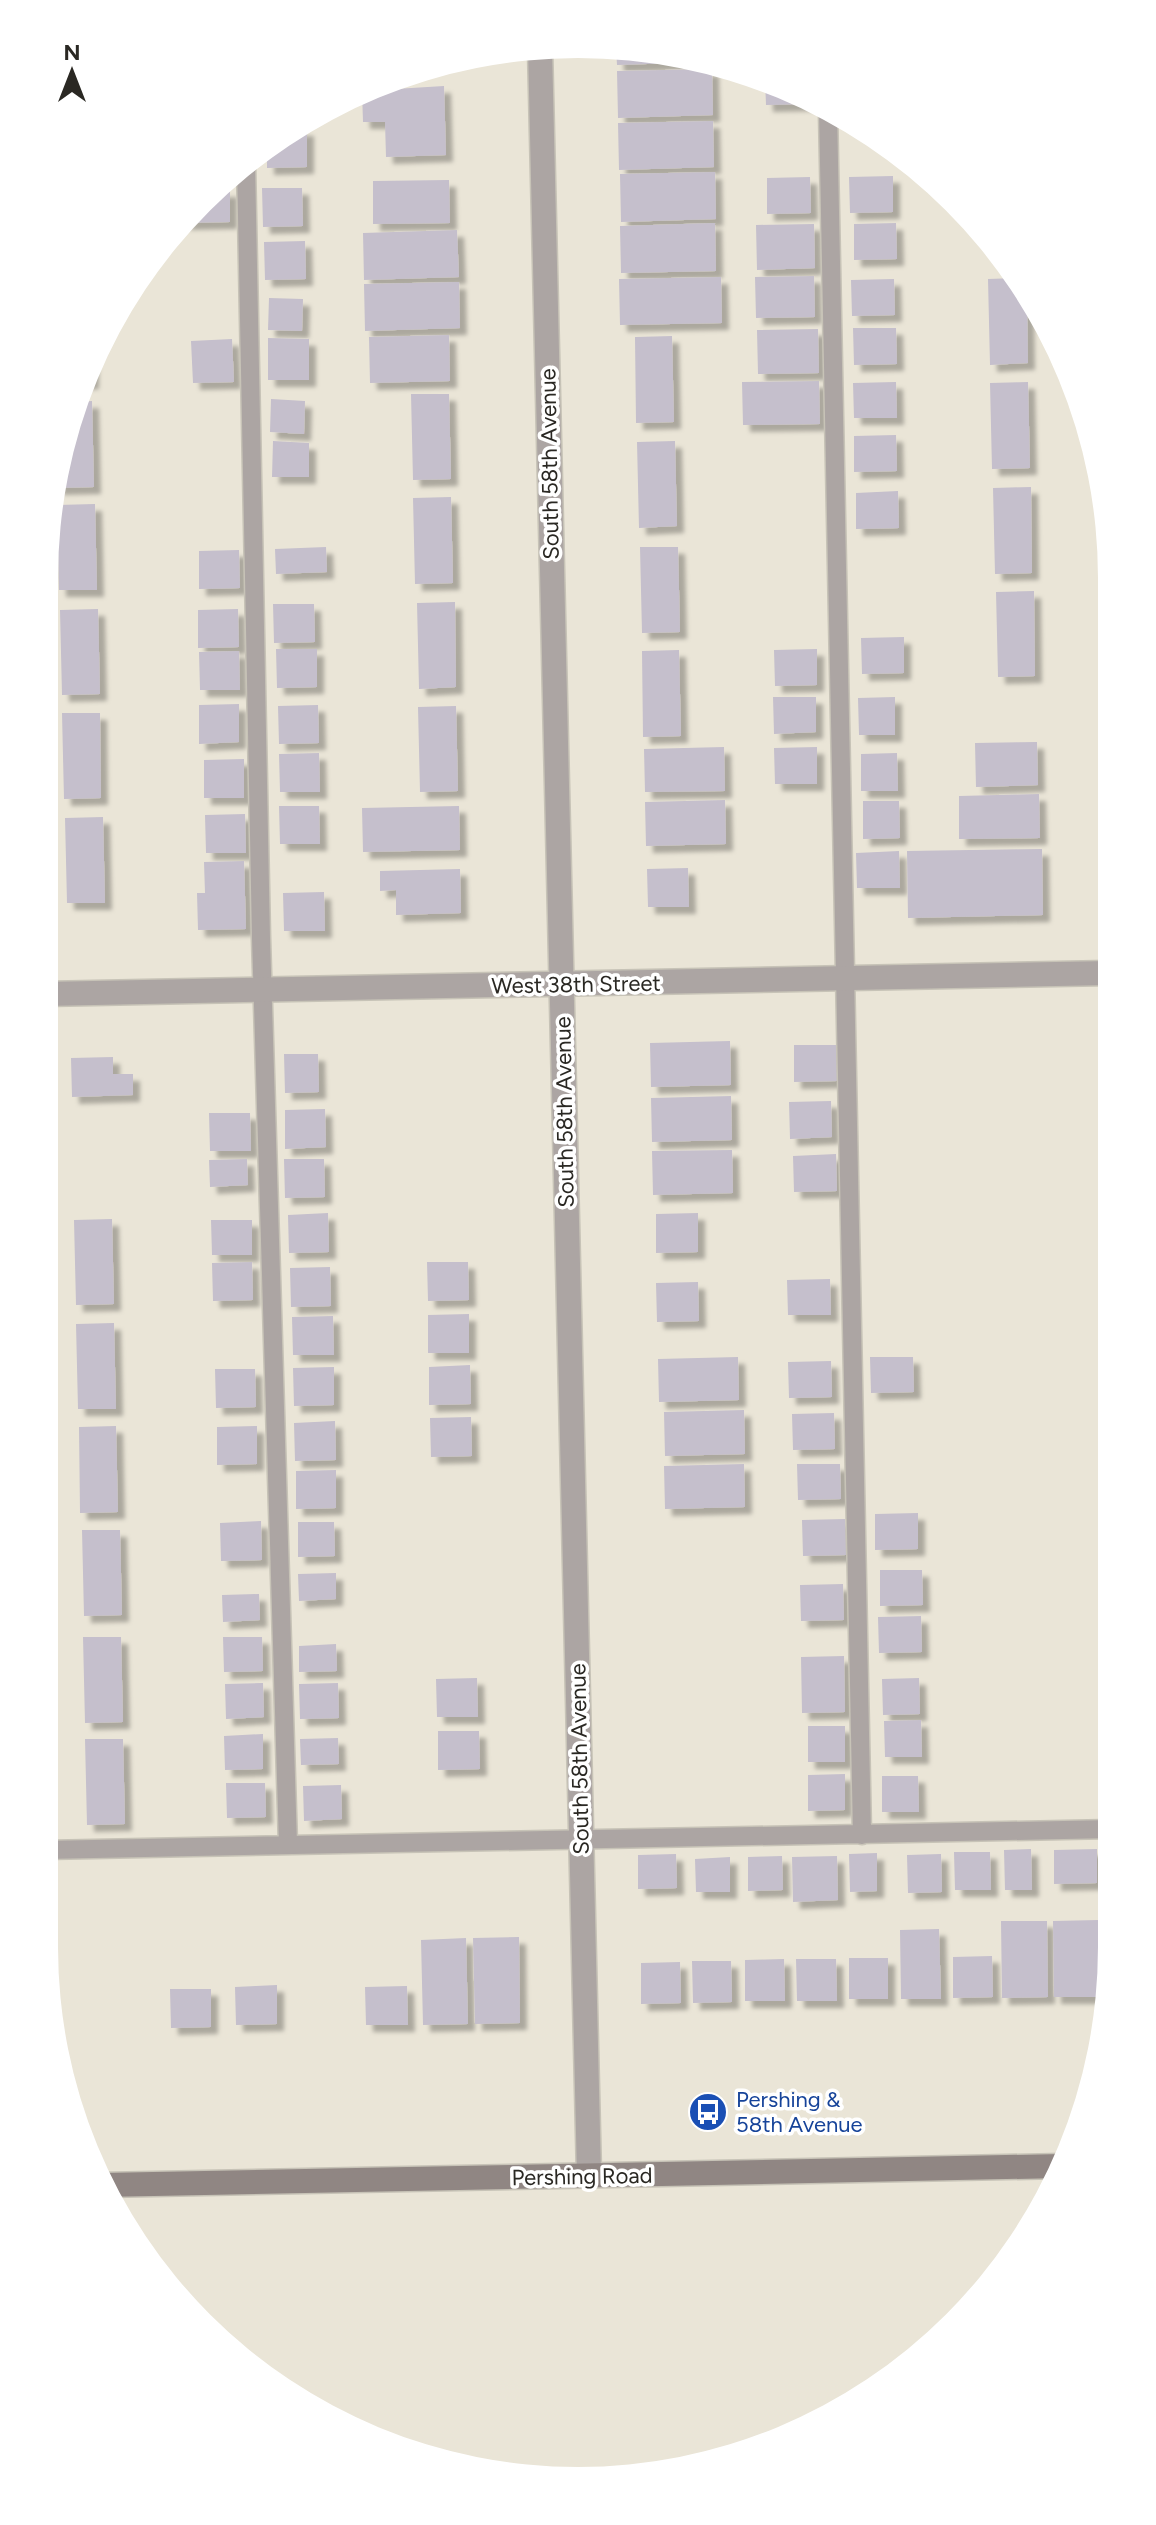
<svg xmlns="http://www.w3.org/2000/svg" width="1156" height="2525" font-family="Figtree,sans-serif">
	<style>
		.building { fill: #c5bfcc; filter: url(#shadow) }
		.lines { fill: none; stroke-linecap: round; stroke-linejoin: round }
		.service-casing { stroke: #c7c3b7; stroke-width: 21 }
		.minor-casing { stroke: #c7c3b7; stroke-width: 27 }
		.secondary-casing { stroke: #c7c3b7; stroke-width: 27 }
		.service { stroke: #aca5a3; stroke-width: 18 }
		.minor { stroke: #aca5a3; stroke-width: 24 }
		.secondary { stroke: #908683; stroke-width: 24 }
		.labels { text-anchor: middle; stroke-width: 7; stroke-linejoin: round; paint-order: stroke }
		.street-label { font-size: 22px; fill: #2a2823; stroke: #fff }
		.transit-label { font-size: 22px; fill: #164399; stroke: #fff; text-anchor: start }
	</style>
	<defs>
		<filter id="shadow"><feDropShadow dx="7" dy="7" stdDeviation="2" flood-color="#0004"/></filter>
	</defs>
	<rect width="100%" height="100%" fill="#eae5d7"/>
	<path class="building" d="M616 48 682 54 707 62 617 65Z
		M712 69 713 115 618 118 617 71Z
		M765 79 782 84 808 100V104L766 105Z
		M444 86 446 155 386 157 385 122H363L362 91Z
		M713 121 714 167 619 170 618 123Z
		M291 129H307V167L267 168V146Z
		M715 172 716 219 621 222 620 174Z
		M893 176V212L850 213 849 177Z
		M810 177 811 213 767 214V178Z
		M449 180 450 223 373 224V181Z
		M262 188H302L303 226 263 227Z
		M230 190V222L182 223 200 201 213 191Z
		M715 223 716 271 621 273 620 226Z
		M896 223 897 259 854 260V224Z
		M814 224 815 268 757 270 756 225Z
		M457 230 459 277 364 280 363 233Z
		M305 241 306 279 265 280 264 242Z
		M814 276 815 317 756 318 755 277Z
		M721 277 722 323 620 325 619 279Z
		M1016 278 1027 296 1028 363 990 365 988 279Z
		M894 279 895 315 852 316 851 280Z
		M459 282 460 328 365 331 364 284Z
		M269 298 303 299 302 331 268 330Z
		M853 328H896L897 364 854 365Z
		M818 329 819 373 758 374 757 330Z
		M449 335 450 381 370 383 369 337Z
		M672 336 674 422 636 423 635 337Z
		M268 338 309 339V380H268Z
		M232 339 234 382 193 383 191 341Z
		M92 360V382L82 383 84 374Z
		M819 381 820 424 743 425 742 382Z
		M896 382 897 418H854L853 383Z
		M1028 382 1030 468 992 469 990 383Z
		M411 394H449L451 479 413 480Z
		M271 399 305 401 304 434 270 432Z
		M92 401 94 487 56 488V468L76 402Z
		M896 435 897 471 854 472V436Z
		M273 441 309 443V477H272Z
		M675 441 677 526 639 528 637 442Z
		M1031 487 1032 573 995 574 993 488Z
		M898 491 899 528 856 529V493Z
		M451 497 453 583 415 584 413 498Z
		M95 504 97 590H59L57 505Z
		M326 547 327 572 276 574 275 549Z
		M640 547H678L680 632 642 633Z
		M239 550 240 588 199 589V551Z
		M1034 591 1035 676 998 677 996 592Z
		M455 602 456 687 419 689 417 603Z
		M273 604H314L315 642 274 643Z
		M98 609 100 694 62 695 60 610Z
		M238 609 239 647 198 648V610Z
		M904 637V673L862 674 861 638Z
		M276 649H317V687L277 688Z
		M817 649V685L775 686 774 650Z
		M679 650 681 736 643 737 642 651Z
		M239 651 240 690H200L199 652Z
		M773 697H816V732L774 734Z
		M895 697V735H859L858 698Z
		M239 704V742L199 744V705Z
		M318 705 319 743 279 744 278 706Z
		M456 706 458 791 420 792 418 707Z
		M62 713H100L101 798 64 799Z
		M1037 742 1038 785 976 787 975 743Z
		M724 747 725 791 645 792 644 749Z
		M817 747V784H775L774 748Z
		M319 753 320 792H280L279 754Z
		M897 753 898 791H861V754Z
		M244 759V798H204V760Z
		M1039 794 1040 838 959 839V796Z
		M725 800 726 844 646 846 645 802Z
		M863 801H899L900 838 863 839Z
		M279 806H319L320 844H280Z
		M459 806 460 850 363 852 362 808Z
		M245 814 246 853H206L205 815Z
		M103 817 105 903H67L65 818Z
		M1042 849 1043 915 908 918 907 851Z
		M899 851 900 888H857L856 853Z
		M244 861 246 929 198 930 197 893H205L204 862Z
		M688 868 689 907H648L647 869Z
		M460 869 461 913 396 915V890L380 891V871Z
		M324 892 325 931H284L283 893Z
		M730 1041 731 1085 651 1087 650 1043Z
		M794 1045H836L837 1081 794 1082Z
		M284 1054H318L319 1092 285 1093Z
		M113 1057V1074H133V1095L72 1097 71 1058Z
		M731 1096 732 1140 652 1142 651 1098Z
		M831 1101 832 1137 790 1139 789 1102Z
		M325 1109 326 1147 285 1149V1110Z
		M209 1113H250L251 1151H210Z
		M732 1150 733 1193 653 1195 652 1151Z
		M836 1154 837 1191 794 1192 793 1156Z
		M247 1159 248 1185 210 1187 209 1160Z
		M284 1159H324L325 1197 285 1198Z
		M328 1213 329 1252 289 1253 288 1215Z
		M698 1213V1252L656 1253V1214Z
		M112 1219 114 1304 76 1305 74 1220Z
		M211 1220H252V1255H212Z
		M252 1262 253 1300 213 1301 212 1263Z
		M427 1262H468L469 1300 428 1301Z
		M330 1267 331 1306 291 1307 290 1268Z
		M830 1279 831 1315H788L787 1280Z
		M698 1282 699 1321 657 1322 656 1283Z
		M469 1314V1353H428V1315Z
		M333 1316 334 1355H293L292 1317Z
		M114 1323 116 1409H78L76 1324Z
		M738 1357 739 1400 659 1402 658 1359Z
		M870 1357H913L914 1392 871 1393Z
		M831 1361 832 1397 789 1398 788 1362Z
		M470 1365 471 1404 429 1405V1367Z
		M334 1367V1405L294 1406 293 1368Z
		M215 1369H255L256 1407 216 1408Z
		M744 1410 745 1454 665 1456 664 1412Z
		M834 1413 835 1449 793 1450 792 1414Z
		M471 1417 472 1456 431 1457 430 1418Z
		M335 1421 336 1460 295 1461 294 1423Z
		M116 1426 118 1512 80 1513 79 1427Z
		M257 1426V1464L217 1465V1427Z
		M744 1464 745 1507 665 1509 664 1466Z
		M797 1464H840L841 1499 798 1500Z
		M336 1470V1508L296 1509V1471Z
		M918 1513V1549L875 1550V1514Z
		M845 1519 846 1555 803 1556 802 1520Z
		M261 1521 262 1560 221 1561 220 1523Z
		M298 1522H334L335 1556 298 1557Z
		M82 1530H120L122 1615 84 1616Z
		M880 1570H922L923 1605 880 1606Z
		M336 1573V1599L299 1601 298 1574Z
		M843 1584 844 1620 801 1621 800 1585Z
		M259 1594 260 1620 223 1622 222 1595Z
		M921 1616 922 1652 879 1653 878 1617Z
		M83 1637H121L123 1722 85 1723Z
		M223 1637H262L263 1671 224 1672Z
		M336 1644 337 1671 299 1672V1646Z
		M844 1656 845 1712 802 1713 801 1657Z
		M477 1678 478 1717H437L436 1679Z
		M919 1678 920 1714 883 1715 882 1679Z
		M263 1683 264 1717 226 1719 225 1684Z
		M338 1683 339 1718 300 1719 299 1684Z
		M921 1720 922 1757H885L884 1721Z
		M808 1726H845V1762H808Z
		M438 1731H479L480 1769 438 1770Z
		M263 1734V1769L225 1770 224 1736Z
		M338 1738 339 1764 301 1765 300 1739Z
		M85 1739H123L125 1824 87 1825Z
		M845 1774V1810L808 1811V1775Z
		M882 1776H918L919 1812H882Z
		M226 1783H265L266 1817 227 1818Z
		M341 1785 342 1819 304 1821 303 1786Z
		M1031 1849 1032 1890H1005L1004 1850Z
		M1097 1849V1883L1054 1884V1850Z
		M954 1852H990L991 1890H955Z
		M877 1853V1891L850 1892 849 1854Z
		M676 1854 677 1888 638 1889V1855Z
		M941 1854 942 1892 908 1893 907 1855Z
		M782 1856 783 1890 748 1891V1857Z
		M837 1856 838 1900 793 1902 792 1857Z
		M730 1857V1892H696L695 1859Z
		M1099 1920 1100 1997H1054L1053 1921Z
		M1001 1921H1047L1048 1997 1002 1998Z
		M939 1929 941 1999H901L900 1930Z
		M519 1937 520 2023 475 2024 473 1938Z
		M466 1938 468 2024 423 2025 421 1940Z
		M992 1956 993 1997 953 1998V1957Z
		M849 1958H888V1999H849Z
		M784 1959 785 2001H745V1960Z
		M796 1959H836L837 2001H797Z
		M692 1961H731L732 2002 693 2003Z
		M680 1962 681 2003 641 2004V1963Z
		M277 1985V2024L236 2025 235 1987Z
		M407 1986 408 2025H366L365 1987Z
		M170 1989H211V2027L171 2028Z"/>
	<g class="lines">
		<g class="service-casing">
			<path id="service" d="M828 111 862 1835
				M246 163 261 938 288 1845
				M44 1850 1112 1829"/>
		</g>
		<g class="minor-casing">
			<path id="minor" d="M540 48 589 2176
				M44 994 1109 973"/>
		</g>
		<g class="secondary-casing">
			<path id="secondary" d="M102 2185 1062 2166"/>
		</g>
		<use href="#service" class="service"/>
		<use href="#minor" class="minor"/>
		<use href="#secondary" class="secondary"/>
	</g>
	<defs>
		<g id="bus-disc" transform="scale(2)"><circle r="9.5" fill="#1a4fb4" stroke="#fff"/><path d="M-5-6H5V4H4V6H2V4H-2V6H-4V4H-5ZM-3.5-4V0h7V-4ZM-3.5 1.2v1.5H-2V1.2ZM2 1.2v1.5H3.5V1.2Z" fill="#fff"/></g>
	</defs>
	<g fill-rule="evenodd">
		<use href="#bus-disc" x="708" y="2112"/>
	</g>
	<g class="labels">
		<g class="street-label">
			<text transform="translate(549 464) rotate(-91)" y="8">South 58th Avenue</text>
			<text transform="translate(576 984) rotate(-1)" y="8">West 38th Street</text>
			<text transform="translate(564 1112) rotate(-91)" y="8">South 58th Avenue</text>
			<text transform="translate(579 1759) rotate(-91)" y="8">South 58th Avenue</text>
			<text transform="translate(582 2176) rotate(-1)" y="8">Pershing Road</text>
		</g>
		<g class="transit-label">
			<text x="736" y="2107">Pershing &amp;<tspan x="736" dy="25">58th Avenue</tspan></text>
		</g>
	</g>
	<path d="M0 0H1156V2525H0ZM578 58H578A520 520 0 0 1 1098 578V1947A520 520 0 0 1 578 2467H578A520 520 0 0 1 58 1947V578A520 520 0 0 1 578 58Z" fill="#fff" fill-rule="evenodd"/>
	<g transform="translate(72 72)" stroke="#ffffff" stroke-width="6" paint-order="stroke">
	<path d="M0-6L14 30L0 20L-14 30Z" fill="#2a2823"/>
	<text y="-12" font-size="22" font-weight="bold" text-anchor="middle" fill="#2a2823">N</text>
	</g>
</svg>
